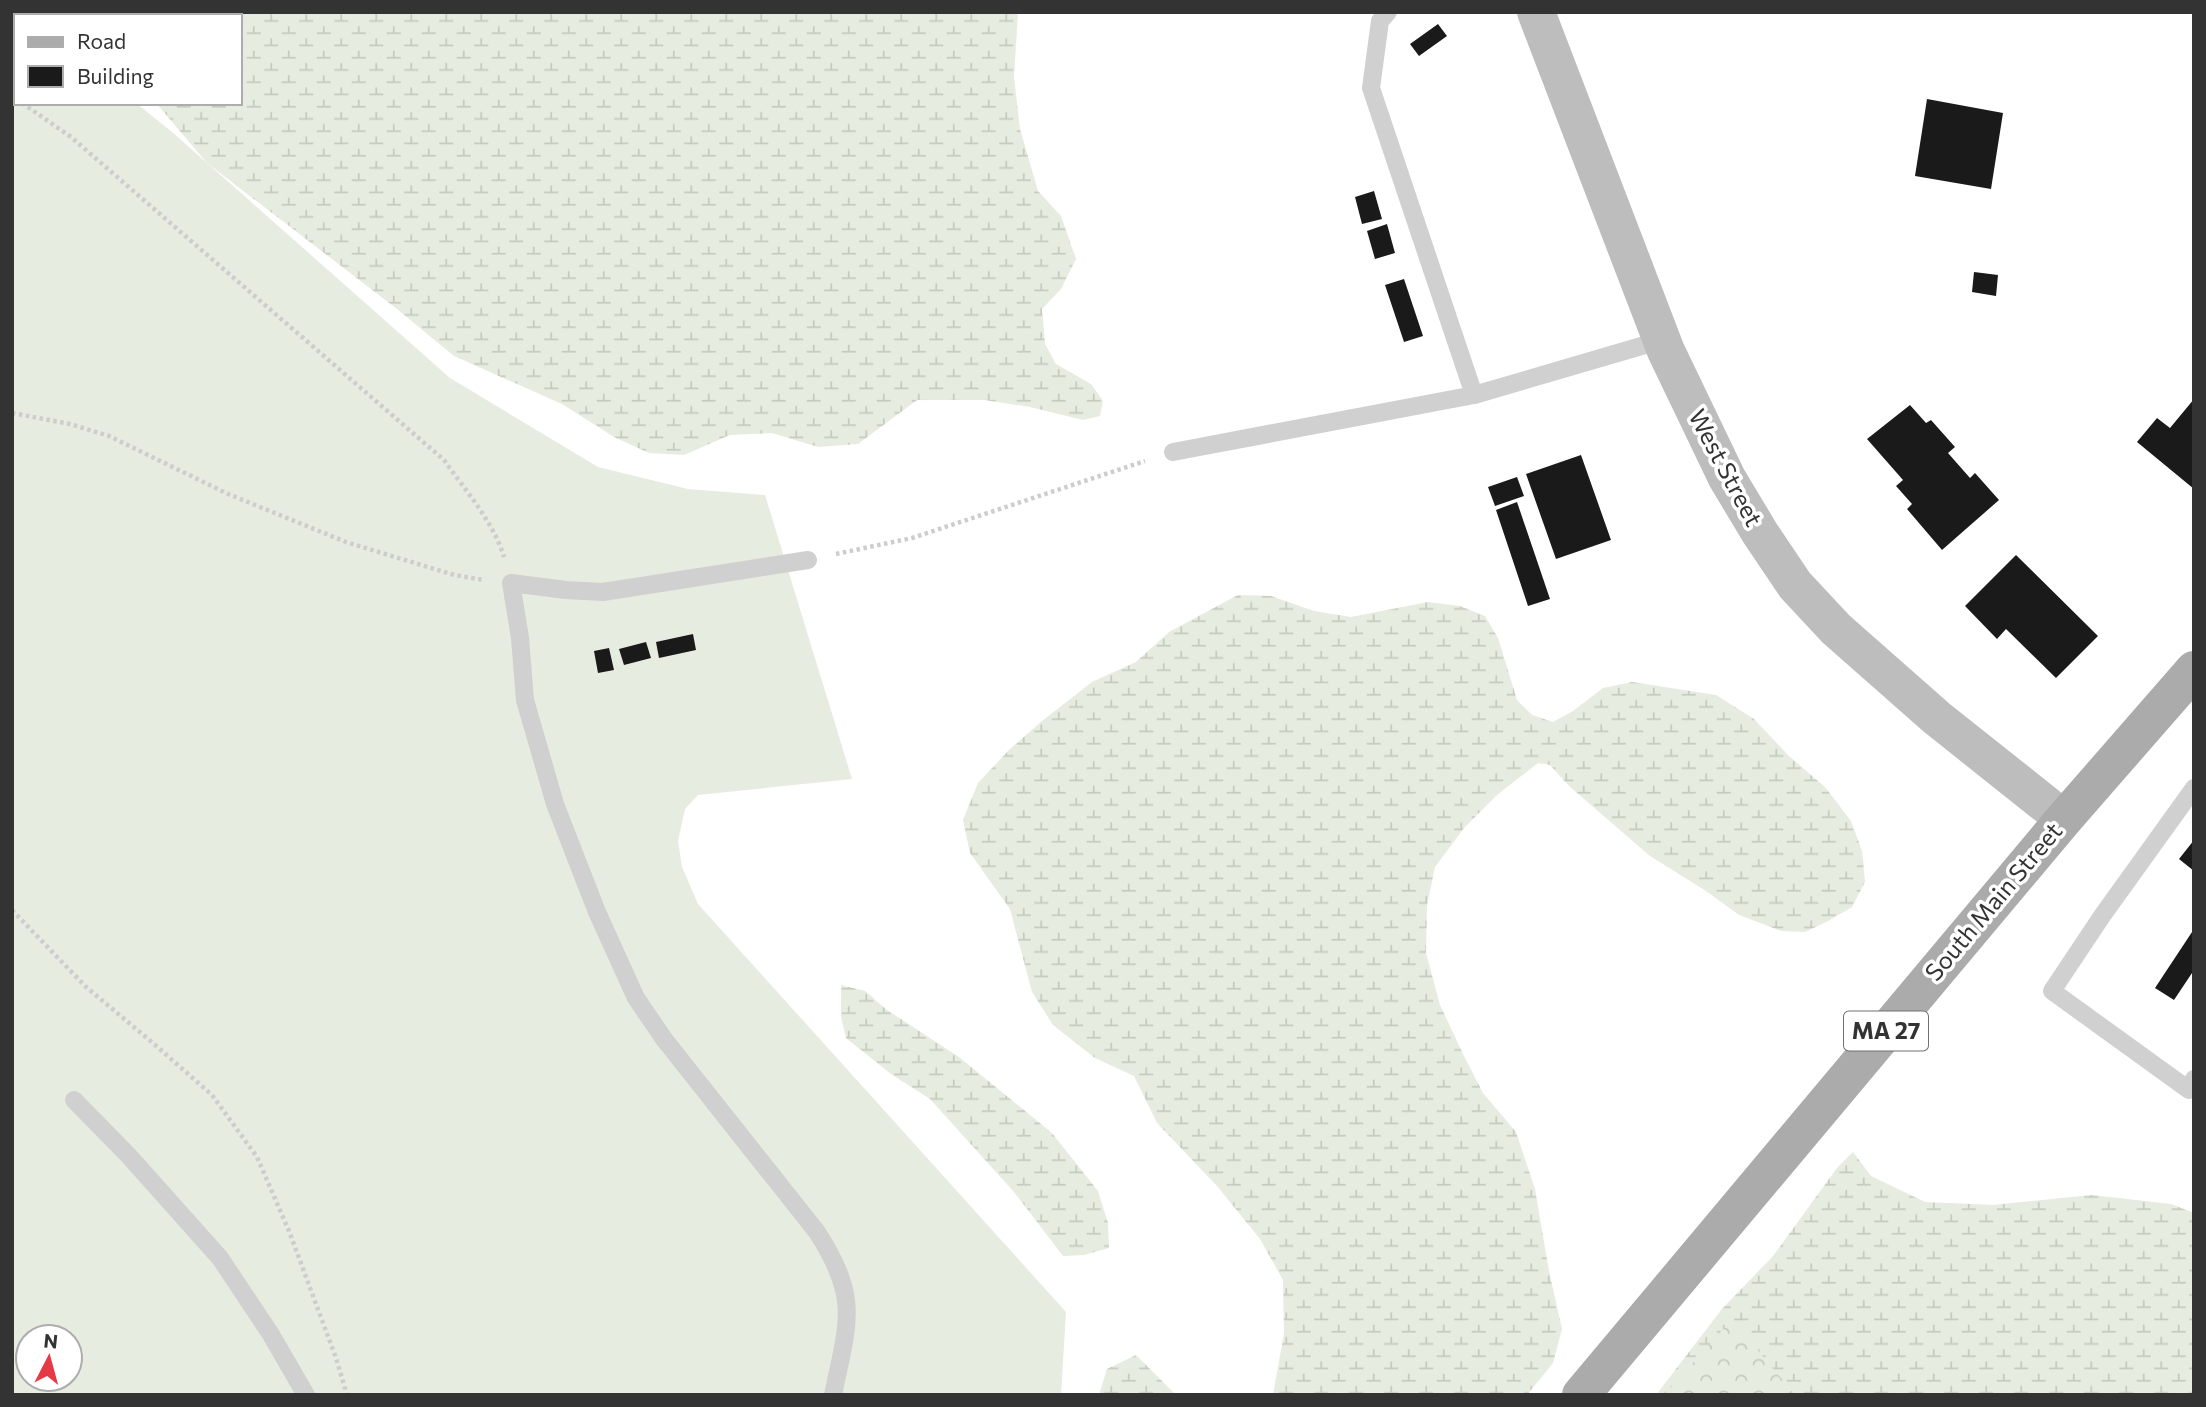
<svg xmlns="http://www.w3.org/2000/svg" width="2206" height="1407" font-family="Commissioner,sans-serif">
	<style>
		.grass { fill: #e6ecdf; fill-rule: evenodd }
		.wetland { fill: url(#wetland-marsh) }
		.park { fill: url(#park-crowns) }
		.building { fill: #1a1a1a }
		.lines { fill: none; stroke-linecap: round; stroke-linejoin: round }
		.path { stroke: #cdcdcd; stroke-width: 4.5; stroke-dasharray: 3.5 3.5; stroke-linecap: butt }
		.lane { stroke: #d0d0d0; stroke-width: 18 }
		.secondary { stroke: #bdbdbd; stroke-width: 38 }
		.primary { stroke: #ababab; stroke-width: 38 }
		.labels { text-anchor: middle; stroke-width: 7; stroke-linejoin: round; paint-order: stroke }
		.shield { fill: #fff; stroke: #707070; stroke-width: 2 }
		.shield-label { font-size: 23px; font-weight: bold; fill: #333 }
		.street-label { font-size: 24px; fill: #333; stroke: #fff }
	</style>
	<defs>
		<pattern id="wetland-marsh" width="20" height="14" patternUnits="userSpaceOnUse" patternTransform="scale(1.75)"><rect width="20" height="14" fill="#e6ecdf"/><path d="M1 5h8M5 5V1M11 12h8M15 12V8" fill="none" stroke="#c6cbc0"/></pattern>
		<pattern id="park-crowns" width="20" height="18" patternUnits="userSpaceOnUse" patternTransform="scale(1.75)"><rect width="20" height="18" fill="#e6ecdf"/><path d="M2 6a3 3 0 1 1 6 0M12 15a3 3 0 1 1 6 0" fill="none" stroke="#c6cbc0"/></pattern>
	</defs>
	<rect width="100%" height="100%" fill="#fff"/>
	<path class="grass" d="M12 12H25L16 16V103H136L172 132 450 378 598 467 688 489 765 495 852 779 698 795 685 809 678 841 682 867 698 904 1066 1312 1061 1395H12ZM28 1337H70V1379H28Z"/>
	<path class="wetland" d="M119 12H1018L1014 77 1020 129 1038 191 1061 216 1076 259 1061 289 1042 309 1045 344 1056 364 1091 384 1103 401 1100 416 1083 420 1030 407 985 400H917L858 444 818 447 772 433 730 435 684 455 649 453 614 437 562 404 454 356 397 309 207 163 156 103H240V16H121Z
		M1238 595 1271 596 1314 611 1351 617 1428 602 1460 606 1485 616 1498 638 1517 700 1532 715 1553 722 1573 711 1603 688 1632 682 1716 695 1754 719 1789 756 1825 787 1851 821 1862 851 1865 882 1852 907 1828 921 1805 932 1781 931 1739 915 1706 891 1650 856 1569 786 1550 765 1538 763 1497 795 1464 828 1435 867 1427 905 1426 953 1440 1005 1464 1056 1483 1093 1516 1132 1535 1189 1549 1271 1562 1329 1553 1363 1527 1395H1273L1284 1333 1283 1280 1260 1239 1217 1186 1157 1123 1134 1076 1095 1058 1053 1025 1032 992 1010 909 970 853 963 820 978 783 1009 750 1042 721 1092 682 1136 662 1169 632Z
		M841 985 865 991 887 1010 959 1057 1052 1133 1098 1191 1108 1223 1109 1248 1084 1255 1063 1256 1014 1192 930 1099 891 1074 846 1038 841 1017Z
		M1853 1152 1871 1176 1925 1202 1993 1205 2092 1195 2171 1204 2194 1213V1395H1656L1722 1309 1773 1256 1837 1168Z
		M1136 1355 1176 1395H1099L1107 1369Z"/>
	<path class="park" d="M1732 1319 1795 1395H1664Z"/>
	<path class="building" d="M16 12H44L40 16H16V26L12 22V15Z
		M1438 24 1447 36 1419 56 1410 44Z
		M1927 99 2003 113 1991 189 1915 176Z
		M1374 191 1382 219 1362 224 1355 197Z
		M1387 224 1395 253 1375 259 1367 231Z
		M1974 272 1998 275 1996 296 1972 292Z
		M1404 279 1423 336 1404 342 1385 285Z
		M2194 399V489L2137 442 2157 418 2170 428Z
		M1910 405 1926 423 1931 420 1955 447 1948 453 1970 478 1975 473 1999 500 1942 550 1907 509 1912 504 1896 486 1903 480 1867 439Z
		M1581 455 1611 540 1556 559 1526 474Z
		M1517 477 1524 496 1495 506 1488 487Z
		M1517 502 1550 599 1528 606 1496 510Z
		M2016 555 2098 636 2056 678 2006 629 1997 639 1965 606Z
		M693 634 696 650 659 658 656 642Z
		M646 642 651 658 624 665 619 649Z
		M609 648 614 670 598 673 594 651Z
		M2194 840V871L2179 859Z
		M2194 929V970L2174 1000 2155 988Z"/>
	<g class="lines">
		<path class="path" d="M12 98 16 100
			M22 103 71 137 444 460C465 490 493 521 504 557
			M12 413 70 424 109 436 228 494 346 542 454 575 484 580
			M836 554 912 538 1145 461
			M12 910 86 987 154 1044 212 1095 257 1157 289 1231 336 1358 347 1395"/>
		<path class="lane" d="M1388 12 1380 21 1371 88 1474 395 1662 340
			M1173 452 1474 395
			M808 560 603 592 566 590 511 583 520 638 525 700 555 804 597 912 636 998 664 1039 817 1232C860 1299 848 1322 833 1395
			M2194 788 2102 916 2052 991 2189 1090 2194 1079
			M74 1100 129 1156 220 1258 270 1333 306 1395"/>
		<path class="secondary" d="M1536 12 1666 351 1727 478 1760 533 1795 585 1836 629 1937 718 2064 819"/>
		<path class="primary" d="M1581 1395 2064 819 2194 670"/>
	</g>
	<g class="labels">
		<rect class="shield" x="1844" y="1011.5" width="84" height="39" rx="5"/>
		<g class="shield-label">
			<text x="1886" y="1039">MA 27</text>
		</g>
		<g class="street-label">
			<text transform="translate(1725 468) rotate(62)" y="8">West Street</text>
			<text transform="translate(1994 902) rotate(-50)" y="8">South Main Street</text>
		</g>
	</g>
	<rect width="2206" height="1407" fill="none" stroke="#333333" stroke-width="28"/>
	<rect x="14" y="14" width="228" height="91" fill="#ffffff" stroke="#adadad" stroke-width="2"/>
	<rect x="28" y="37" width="35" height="10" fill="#ababab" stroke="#adadad" stroke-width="2"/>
	<text x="77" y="49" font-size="21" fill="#333333">Road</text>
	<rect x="28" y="66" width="35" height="21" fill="#1a1a1a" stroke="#adadad" stroke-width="2"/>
	<text x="77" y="84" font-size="21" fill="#333333">Building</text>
	<g transform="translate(49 1358) rotate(6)"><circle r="33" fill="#ffffff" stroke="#adadad" stroke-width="2"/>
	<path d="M0-5L12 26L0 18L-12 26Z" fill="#e63946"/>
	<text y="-10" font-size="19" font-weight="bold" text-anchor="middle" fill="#333333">N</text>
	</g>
</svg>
